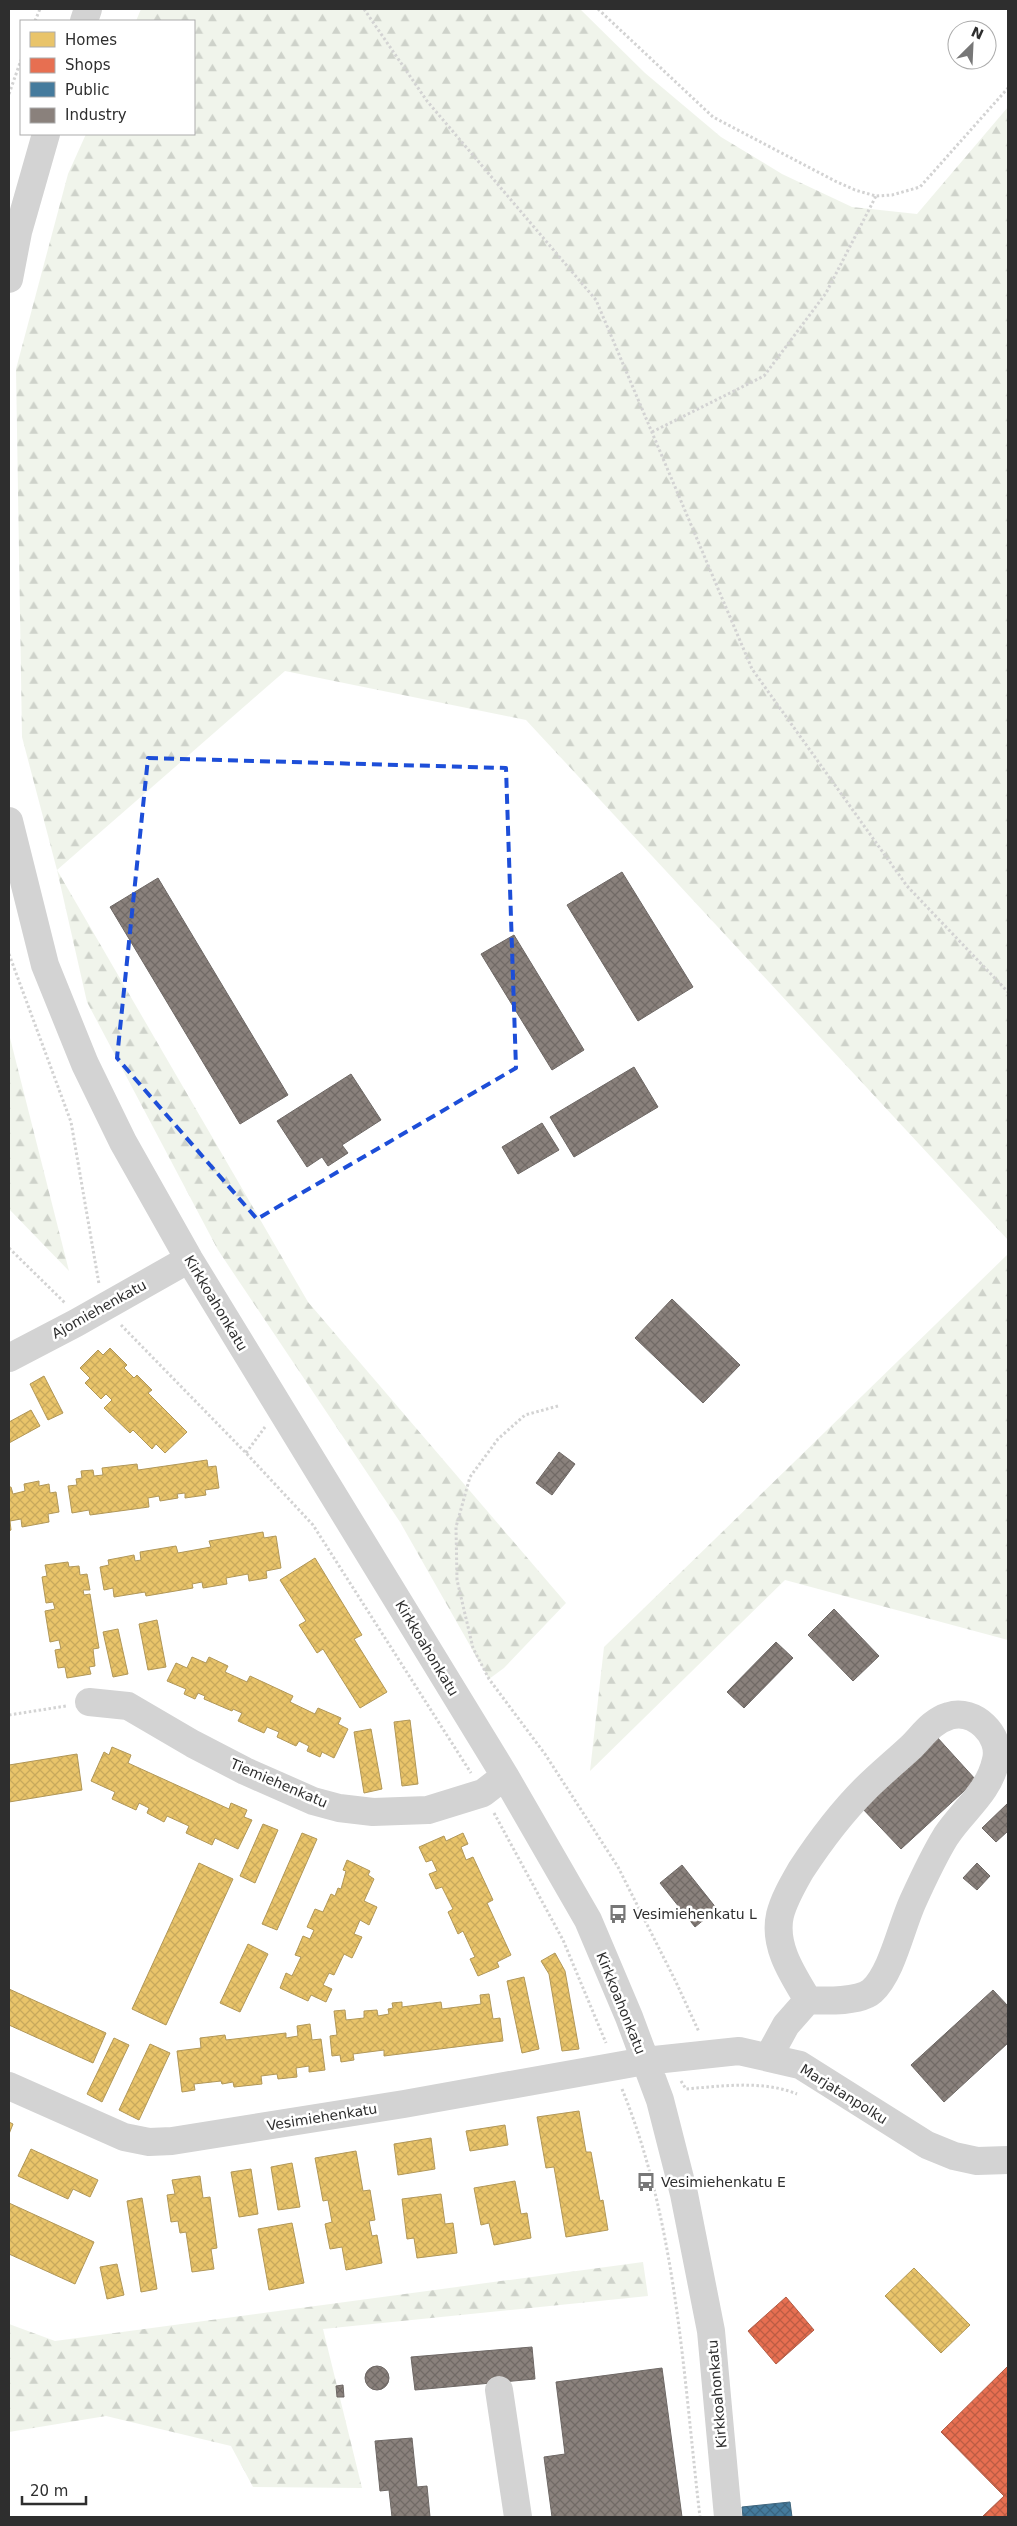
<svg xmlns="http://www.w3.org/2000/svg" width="1017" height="2526" font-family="'DejaVu Sans',sans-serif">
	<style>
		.forest { fill: url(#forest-firs) }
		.homes { fill: url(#homes-cross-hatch); stroke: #b19758 }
		.shops { fill: url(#shops-cross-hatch); stroke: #b05c46 }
		.public { fill: url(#public-cross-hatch); stroke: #3e647c }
		.industry { fill: url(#industry-cross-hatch); stroke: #6e6865 }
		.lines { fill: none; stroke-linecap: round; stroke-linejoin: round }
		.path { stroke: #d3d3d3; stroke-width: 3; stroke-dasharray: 2.5 2.5; stroke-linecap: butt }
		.minor { stroke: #d3d3d3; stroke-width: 28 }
		.marked { fill: none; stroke: #1d4ed8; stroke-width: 4; stroke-dasharray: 10 6; stroke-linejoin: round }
		.labels { text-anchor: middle; stroke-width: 5; stroke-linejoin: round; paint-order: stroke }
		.street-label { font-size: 14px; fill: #2e2e2e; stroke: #fff }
		.poi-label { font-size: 14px; fill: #2e2e2e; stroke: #fff; text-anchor: start }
	</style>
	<defs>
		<pattern id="forest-firs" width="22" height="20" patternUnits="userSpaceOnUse" patternTransform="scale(1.25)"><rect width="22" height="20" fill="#f0f4eb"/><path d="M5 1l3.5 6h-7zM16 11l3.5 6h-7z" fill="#ced2ca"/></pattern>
		<pattern id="homes-cross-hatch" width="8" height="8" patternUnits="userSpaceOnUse" patternTransform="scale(1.25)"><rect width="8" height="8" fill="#e9c46a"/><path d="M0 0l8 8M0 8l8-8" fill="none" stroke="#c8a95c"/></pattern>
		<pattern id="shops-cross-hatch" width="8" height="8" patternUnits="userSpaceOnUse" patternTransform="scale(1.25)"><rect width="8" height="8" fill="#e76f51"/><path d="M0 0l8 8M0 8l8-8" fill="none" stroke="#bc5c44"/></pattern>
		<pattern id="public-cross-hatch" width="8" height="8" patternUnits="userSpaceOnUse" patternTransform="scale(1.25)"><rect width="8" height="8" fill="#457b9d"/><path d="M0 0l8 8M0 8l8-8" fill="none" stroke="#3a6580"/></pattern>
		<pattern id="industry-cross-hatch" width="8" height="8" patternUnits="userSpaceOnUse" patternTransform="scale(1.25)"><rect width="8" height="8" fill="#8a817c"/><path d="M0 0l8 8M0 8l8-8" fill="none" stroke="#716a66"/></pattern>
	</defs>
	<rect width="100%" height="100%" fill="#fff"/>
	<path class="forest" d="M141 9H580L645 73 721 137 782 174 852 207 917 214 1008 107V1240L526 720 285 671 57 870 308 1302 566 1603 504 1668 489 1679 400 1522 218 1250 87 1002 57 870 22 737 16 369 68 174 86 134H194V21H136Z
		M9 1034 69 1271 9 1209Z
		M1008 1254V1640L785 1580 590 1771 604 1647Z
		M643 2262 648 2296 323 2329 362 2488 253 2487 231 2446 106 2416 9 2432V2324L55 2341Z"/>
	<path class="homes" d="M110 1348 127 1365 124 1368 134 1378 137 1375 152 1390 148 1393 187 1432 165 1453 156 1444 152 1449 133 1430 130 1433 104 1408 112 1400 106 1394 101 1399 85 1383 90 1378 80 1368 98 1350 103 1355Z
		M44 1376 63 1413 48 1420 30 1384Z
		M31 1410 40 1426 9 1443V1422Z
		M207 1460 208 1467 216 1466 219 1488 205 1490 206 1495 185 1498V1493L177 1494 178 1498 160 1501 159 1496 148 1498 149 1507 90 1515 89 1510 72 1513 68 1486 77 1485 76 1479 82 1478 81 1471 93 1470 94 1476 103 1475 102 1468 137 1464 138 1470Z
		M39 1481V1486L49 1484 50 1493 56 1492 59 1512 48 1514 49 1522 22 1527 21 1519 10 1521 11 1530 9 1531V1487H11L13 1494 25 1491 24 1484Z
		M263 1532 264 1538 276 1536 281 1568 266 1571 267 1578 249 1581 248 1574 226 1578 227 1584 203 1588 202 1582 192 1584 193 1588 146 1596 145 1592 114 1597 113 1588 104 1590 100 1567 109 1565 108 1560 134 1555 135 1561 141 1560 140 1552 176 1546 178 1553 211 1547 209 1541Z
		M315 1558 362 1635 354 1639 387 1692 360 1708 323 1649 317 1653 299 1625 306 1621 280 1580Z
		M68 1562 69 1567 79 1566 80 1575 87 1574 90 1590H83L84 1595 90 1594 99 1648 93 1649 95 1666 89 1667 91 1674 67 1678 65 1667 58 1668 55 1650 61 1649 59 1640 50 1642 45 1611 55 1609 53 1602 46 1603 42 1577 47 1576 45 1565Z
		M157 1620 166 1667 148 1670 139 1624Z
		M118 1629 128 1674 113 1677 103 1632Z
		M192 1657 206 1663 209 1657 228 1666 225 1672 247 1682 250 1676 293 1696 290 1702 315 1714 318 1708 341 1718 338 1724 348 1729 334 1758 322 1752 320 1757 307 1751 309 1746 299 1741 296 1746 277 1737 279 1732 267 1727 264 1733 238 1721 242 1713 233 1709 232 1711 204 1699 205 1696 198 1693 195 1699 184 1694 186 1689 167 1681 176 1663 187 1668Z
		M410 1720 418 1784 402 1786 394 1722Z
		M371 1729 382 1789 364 1793 354 1732Z
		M112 1747 131 1755 128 1763 229 1809 231 1803 247 1810 244 1817 252 1820 238 1849 215 1838 212 1845 186 1833 189 1826 167 1816 164 1822 147 1813 149 1808 139 1803 136 1810 112 1799 115 1792 91 1781 104 1752 109 1755Z
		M77 1754 82 1790 9 1802V1765Z
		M263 1824 278 1830 255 1883 240 1876Z
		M302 1833 317 1839 277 1930 262 1924Z
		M463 1833 468 1844 461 1847 466 1860 473 1857 493 1900 487 1903 511 1955 497 1962 499 1967 478 1976 470 1959 475 1957 463 1931 458 1934 448 1912 453 1909 442 1887 436 1889 429 1874 437 1871 432 1860 426 1862 419 1847 444 1836 446 1841Z
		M347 1860 370 1871 368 1875 374 1879 364 1901 377 1907 369 1925 360 1920 354 1934 362 1937 352 1958 344 1954 334 1975 329 1973 323 1985 332 1989 326 2002 311 1995 308 2001 280 1988 286 1973 292 1976 301 1957 295 1955 303 1936 310 1939 314 1930 307 1927 315 1909 323 1912 331 1894 335 1896 338 1888 341 1889 346 1871 343 1870Z
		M199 1863 233 1879 166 2025 132 2009Z
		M248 1944 268 1954 240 2012 220 2003Z
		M555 1953 565 1971 579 2049 562 2051 549 1974 541 1961Z
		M524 1977 539 2049 522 2053 507 1981Z
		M9 1989 106 2033 93 2063 9 2025Z
		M489 1994 493 2019 500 2018 503 2041 384 2056V2050L353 2054 354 2060 341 2062 340 2055 332 2056 330 2036 337 2035 334 2011 345 2010 346 2020 364 2018V2011L377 2010 378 2016 389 2014 388 2009 393 2008 392 2003 402 2002V2007L441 2002 442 2009 481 2004 480 1995Z
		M310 2024 312 2040 321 2039 325 2070 309 2072V2066L296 2068 297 2077 278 2079 277 2074 261 2076 262 2084 234 2087 233 2082 222 2084 221 2081 194 2084 195 2090 182 2092 177 2051 201 2048 200 2038 225 2035 226 2040 286 2033V2038L298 2036 297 2026Z
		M114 2038 129 2045 102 2102 87 2094Z
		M150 2044 170 2053 139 2120 119 2110Z
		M579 2111 586 2152H591L600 2201 603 2200 608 2230 566 2237 554 2167 546 2168 537 2117Z
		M9 2122 13 2124 9 2134Z
		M505 2125 508 2145 470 2151 466 2131Z
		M431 2138 435 2169 398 2175 394 2144Z
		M31 2149 98 2180 90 2197 73 2189 68 2199 18 2176Z
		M356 2151 363 2191 370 2190 375 2220 369 2221 372 2236 377 2235 382 2263 346 2270 342 2247 330 2249 325 2224 332 2222 328 2200 323 2201 315 2158Z
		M292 2163 300 2207 278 2210 271 2167Z
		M251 2169 258 2214 239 2217 231 2172Z
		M200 2176 203 2198 210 2197 217 2248 211 2249 214 2269 192 2272 186 2232 180 2233 178 2221 171 2222 167 2195 175 2194 172 2180Z
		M515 2181 521 2214 527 2213 531 2238 494 2245 489 2223 481 2225 474 2188Z
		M441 2194 445 2224 453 2223 457 2253 417 2258 414 2238 407 2239 402 2199Z
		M142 2198 157 2289 141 2292 127 2201Z
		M9 2203 94 2242 75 2284 9 2254Z
		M292 2223 304 2283 269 2290 258 2229Z
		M117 2264 124 2295 107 2299 100 2267Z
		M914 2268 970 2325 941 2353 885 2296Z"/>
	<path class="shops" d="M786 2297 814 2330 776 2364 748 2331Z
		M1008 2366V2517H982L1004 2496 941 2432Z"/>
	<path class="public" d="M790 2502 792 2517H743L742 2507Z"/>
	<path class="industry" d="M622 872 693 987 638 1021 567 905Z
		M158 878 288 1095 240 1124 110 907Z
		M514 935 584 1050 552 1070 481 954Z
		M634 1067 658 1107 574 1157 550 1117Z
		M351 1074 381 1120 342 1145 348 1153 328 1166 322 1157 307 1167 277 1121Z
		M542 1123 559 1150 518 1174 502 1147Z
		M672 1299 740 1365 703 1403 635 1338Z
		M559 1452 575 1464 552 1495 536 1483Z
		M834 1609 879 1656 853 1681 808 1635Z
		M776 1642 793 1658 744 1708 727 1692Z
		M936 1736 976 1780 901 1849 860 1806Z
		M1008 1803V1831L996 1842 982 1828Z
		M977 1863 990 1876 977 1890 963 1878Z
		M682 1865 717 1909 695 1927 660 1883Z
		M993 1990 1008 2006V2043L944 2102 911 2065Z
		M532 2347 535 2379 415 2390 411 2357Z
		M365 2378a12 12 0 1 1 24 0a12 12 0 1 1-24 0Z
		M662 2368 682 2517H552L544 2457 565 2454 556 2382Z
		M343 2385 344 2397H337L336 2386Z
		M412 2438 417 2487 427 2486 430 2517H392L389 2490 380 2491 375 2441Z"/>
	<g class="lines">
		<path class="path" d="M364 9 427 101 596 300 752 669 907 886 1008 992
			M598 9 713 117 835 181 855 190 876 196 892 195 920 187 1008 88
			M35 21 40 9
			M9 94 21 60
			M652 432 764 376 826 293 876 196
			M9 954 71 1122 99 1284
			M9 1248 65 1303
			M121 1325 246 1453 313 1525 471 1773
			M558 1406 525 1415 498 1439 470 1477 456 1527 457 1580 473 1648 489 1679 545 1754 618 1867 676 1982 699 2032
			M246 1453 265 1427
			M9 1715 66 1706
			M494 1813 563 1940 606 2043
			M681 2081 686 2089C722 2086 763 2080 797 2094
			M622 2089C677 2224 683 2374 700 2517"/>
		<path class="minor" d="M84 21 88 9
			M9 279 18 232 46 134
			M9 821 45 965 85 1064 123 1142 189 1259 505 1776 588 1920 629 2017 660 2100 684 2194 711 2331 728 2517
			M9 1358 76 1323 189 1259
			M89 1702 128 1706 193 1744 245 1771 313 1801 339 1808 373 1812 428 1810 483 1793 505 1776
			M769 2056 786 2025 808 2000C793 1975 773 1946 780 1915 784 1899 793 1884 801 1870 820 1841 841 1813 865 1789 880 1774 896 1761 911 1747 923 1735 932 1721 949 1716 974 1708 1002 1735 996 1760 989 1793 963 1810 946 1836 933 1857 923 1879 913 1901 901 1927 892 1973 872 1991 860 2002 824 2001 808 2000
			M9 2086 124 2137 149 2142 172 2141 404 2104 645 2061 739 2051 800 2065 927 2145 954 2156 977 2161 1008 2160
			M499 2390 518 2517"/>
	</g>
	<path class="marked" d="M148 758 506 768 516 1068 257 1219 117 1058Z"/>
	<defs>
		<g id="bus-bare" transform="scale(1.5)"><path d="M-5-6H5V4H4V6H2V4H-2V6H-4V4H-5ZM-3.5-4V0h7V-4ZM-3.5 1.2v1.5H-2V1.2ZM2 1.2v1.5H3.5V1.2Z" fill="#777" stroke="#fff" stroke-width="2.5" paint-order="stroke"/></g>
	</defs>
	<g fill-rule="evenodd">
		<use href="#bus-bare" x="618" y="1914"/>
		<use href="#bus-bare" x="646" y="2182"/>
	</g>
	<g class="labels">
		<g class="street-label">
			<text transform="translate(216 1303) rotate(59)" y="5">Kirkkoahonkatu</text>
			<text transform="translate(99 1309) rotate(-29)" y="5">Ajomiehenkatu</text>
			<text transform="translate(427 1648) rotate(59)" y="5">Kirkkoahonkatu</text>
			<text transform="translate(279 1783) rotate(23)" y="5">Tiemiehenkatu</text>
			<text transform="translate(621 2003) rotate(68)" y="5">Kirkkoahonkatu</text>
			<text transform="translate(844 2094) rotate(32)" y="5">Marjatanpolku</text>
			<text transform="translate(322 2117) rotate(-9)" y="5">Vesimiehenkatu</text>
			<text transform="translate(717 2394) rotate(-95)" y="5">Kirkkoahonkatu</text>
		</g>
		<g class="poi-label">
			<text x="633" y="1919">Vesimiehenkatu L</text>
			<text x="661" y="2187">Vesimiehenkatu E</text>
		</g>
	</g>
	<rect width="1017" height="2526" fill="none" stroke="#2e2e2e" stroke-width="20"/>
	<rect x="20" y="20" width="175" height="115" fill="#ffffff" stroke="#ababab"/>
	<rect x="30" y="32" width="25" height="15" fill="#e9c46a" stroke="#ababab"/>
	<text x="65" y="45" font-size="15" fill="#2e2e2e">Homes</text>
	<rect x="30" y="58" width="25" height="15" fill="#e76f51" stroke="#ababab"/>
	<text x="65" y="70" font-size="15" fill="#2e2e2e">Shops</text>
	<rect x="30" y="82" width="25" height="15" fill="#457b9d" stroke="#ababab"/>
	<text x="65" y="95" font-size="15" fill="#2e2e2e">Public</text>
	<rect x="30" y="108" width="25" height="15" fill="#8a817c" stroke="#ababab"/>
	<text x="65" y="120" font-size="15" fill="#2e2e2e">Industry</text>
	<g transform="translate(972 45) rotate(24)"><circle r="24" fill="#ffffff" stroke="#ababab"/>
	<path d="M0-4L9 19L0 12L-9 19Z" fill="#777777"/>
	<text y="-8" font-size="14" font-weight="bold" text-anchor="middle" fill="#2e2e2e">N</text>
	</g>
	<path d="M22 2496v8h64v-8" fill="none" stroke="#2e2e2e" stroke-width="2.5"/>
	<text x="30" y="2496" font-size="15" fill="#2e2e2e" stroke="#ffffff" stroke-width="4" paint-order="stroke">20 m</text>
</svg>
